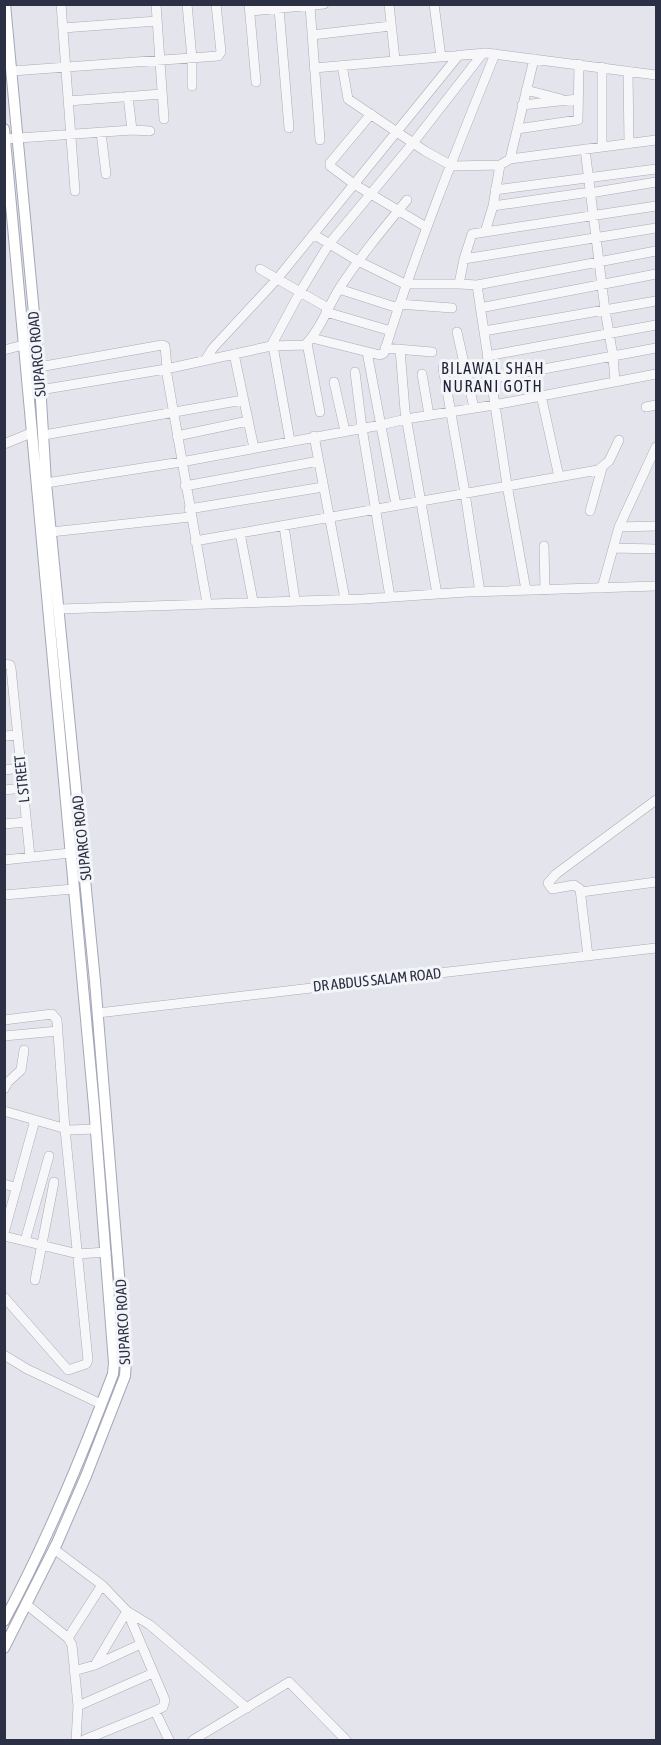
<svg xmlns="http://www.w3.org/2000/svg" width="661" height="1745" font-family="'Asap Condensed',sans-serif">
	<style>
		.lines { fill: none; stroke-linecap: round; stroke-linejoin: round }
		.minor-casing { stroke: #a9abb6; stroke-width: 10 }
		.major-casing { stroke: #a4a7b7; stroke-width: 12 }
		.minor { stroke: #f7f7fa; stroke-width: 9 }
		.major { stroke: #fff; stroke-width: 10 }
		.labels { text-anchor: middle; stroke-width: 6; stroke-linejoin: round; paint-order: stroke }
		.street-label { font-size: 15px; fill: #2c3044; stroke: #f4f5f9 }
		.neighbourhood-label { font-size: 16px; letter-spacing: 1.5px; fill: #1e2135; stroke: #f4f5f9 }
	</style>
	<rect width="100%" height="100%" fill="#e4e5ec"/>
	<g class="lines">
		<g class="minor-casing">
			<path id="minor" d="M61 4 75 191
				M156 4 164 119
				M187 4 192 59V86
				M249 4 256 82
				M389 4 395 60
				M434 4 441 57
				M310 6 320 140
				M279 9 289 128
				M250 11 324 4
				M63 28 157 21
				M312 35 391 26
				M342 65 348 99 425 151 452 166 500 165
				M314 68 486 53 656 75
				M12 71 218 56 221 52 216 4
				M628 71 629 144
				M526 90 561 99
				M128 96 132 130
				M68 101 162 94
				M522 105 578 99
				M371 114 330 163V166L354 184 426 227
				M517 129 578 120 579 64
				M101 132 106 174
				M5 139 132 130 150 131
				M602 147V67
				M585 149 605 310 613 356 615 382
				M510 159 656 140
				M495 190 656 169
				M590 193 656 182
				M493 206 500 165 510 159 534 59
				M485 232 493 206 590 192
				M313 234 358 261 405 284H459L464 259 472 234 656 206
				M464 259 656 228
				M260 269 328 308
				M459 284 477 285 507 485 526 590
				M477 285 656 251
				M339 289 398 308
				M399 304 452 308
				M480 308 656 274
				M326 312 391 331
				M484 331 656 301
				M457 332 474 408
				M312 338 380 355 384 353C415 252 455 153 495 54
				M307 343 320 412
				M271 346 300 292 329 244 413 143 483 53
				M273 346 290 441
				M385 348 432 352
				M400 349 405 411 437 594
				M4 350 23 345
				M367 352 396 505
				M234 354 254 448
				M487 356 656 325
				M205 360 213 348 277 279 459 55
				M39 367 162 345 165 346 167 368
				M443 368 465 493 480 592
				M166 369 207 603
				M355 372 362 428 390 597
				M422 374 429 415
				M490 379 656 348
				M334 382 345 431
				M40 390 166 369 271 346 305 345C320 330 328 307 339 289 359 258 383 229 407 200
				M541 395 559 477
				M646 407 656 405
				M44 435 243 400
				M177 436 248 421
				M314 436 345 599
				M4 444 31 433
				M46 483 181 462 381 425 406 419 494 405 656 374
				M185 486 319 461
				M189 509 323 487
				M590 511 602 468
				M284 526 295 600
				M619 527 656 526
				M51 532 190 517
				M240 533 253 601
				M195 541 598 470 609 461 619 440
				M544 546 545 590
				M613 548 656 549
				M602 588 619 527 656 447
				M60 609 363 599 467 592 656 586
				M4 664 10 665 11 668 30 857
				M4 736 17 735
				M4 770 21 768
				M4 790 23 788
				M4 824 27 822
				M4 860 70 853
				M581 892 656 882
				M4 895 73 889
				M588 956 580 889 574 885 552 889 548 883 556 874 656 800
				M98 1013C284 990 470 970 656 948
				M4 1020 52 1014 57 1020 65 1129 88 1360 86 1364 68 1370 4 1297
				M4 1036 58 1031
				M4 1089 8 1082 21 1070 24 1050
				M4 1111 70 1130 95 1129
				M4 1184 17 1188
				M4 1233 35 1120
				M4 1236 78 1254 106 1252
				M25 1241 49 1156
				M35 1280 54 1182
				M4 1355 27 1369 101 1404
				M54 1549 102 1585 127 1611 165 1700 163 1707 155 1711
				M26 1604 68 1638 72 1645 78 1706 76 1740
				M68 1638 102 1585
				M95 1665 127 1611 150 1625 247 1708
				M74 1671 95 1665 141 1644
				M78 1706 153 1673
				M84 1740 155 1711 169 1740
				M193 1740 289 1682 346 1740"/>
		</g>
		<g class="major-casing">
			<path id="major" d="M4 129 94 1106 114 1363 113 1374C81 1458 47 1541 4 1621
				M4 1648 57 1543 86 1476 125 1376 126 1361 95 981 46 483 39 367 5 4"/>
		</g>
		<use href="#minor" class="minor"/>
		<use href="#major" class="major"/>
	</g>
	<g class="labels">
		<g class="street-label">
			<text transform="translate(37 354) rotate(-95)" y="5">SUPARCO ROAD</text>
			<text transform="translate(22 779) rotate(-96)" y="5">L STREET</text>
			<text transform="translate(82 838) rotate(-96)" y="5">SUPARCO ROAD</text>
			<text transform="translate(377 980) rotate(-6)" y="5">DR ABDUS SALAM ROAD</text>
			<text transform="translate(123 1322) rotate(-93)" y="5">SUPARCO ROAD</text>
		</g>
		<g class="neighbourhood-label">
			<text x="493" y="374">BILAWAL SHAH<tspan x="493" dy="18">NURANI GOTH</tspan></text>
		</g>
	</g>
	<rect width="661" height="1745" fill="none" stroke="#2c3044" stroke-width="12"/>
</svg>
